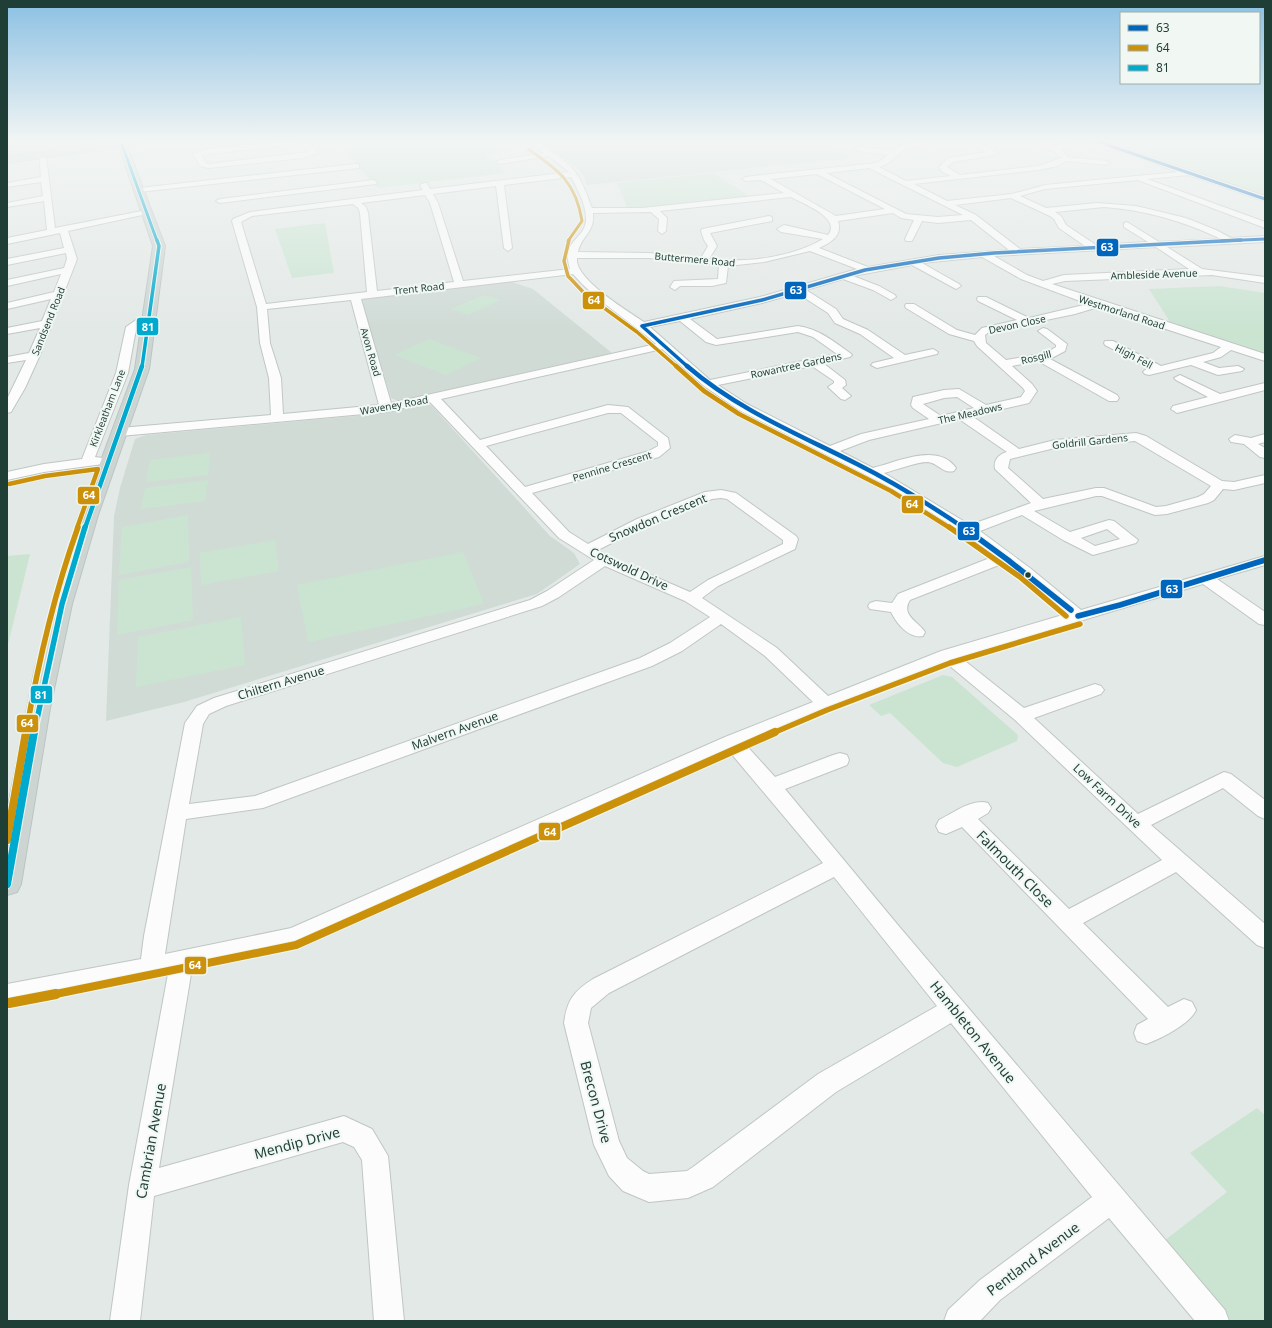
<svg xmlns="http://www.w3.org/2000/svg" width="1272" height="1328" font-family="'Noto Sans',sans-serif">
	<style>
		.built { fill: #d0dbd6 }
		.green { fill: #cbe4d2 }
		.lines { fill: none; stroke-linecap: round; stroke-linejoin: round }
		.minor-casing { stroke: #c0c6c3; stroke-width: 2 }
		.major-casing { stroke: #bbc5c3; stroke-width: 2 }
		.minor { fill: #fbfcfb; fill-rule: evenodd }
		.major { fill: #cdd5d3; fill-rule: evenodd }
		.bus-1-far3-casing { stroke: #f1f8f4; stroke-width: 4.5 }
		.bus-1-far2-casing { stroke: #f1f8f4; stroke-width: 5.5 }
		.bus-1-far1-casing { stroke: #f1f8f4; stroke-width: 6 }
		.bus-1-casing { stroke: #f1f8f4; stroke-width: 8 }
		.bus-2-far5-casing { stroke: #f1f8f4; stroke-width: 4.5 }
		.bus-2-far4-casing { stroke: #f1f8f4; stroke-width: 5.5 }
		.bus-2-far3-casing { stroke: #f1f8f4; stroke-width: 6 }
		.bus-2-far2-casing { stroke: #f1f8f4; stroke-width: 8 }
		.bus-2-far1-casing { stroke: #f1f8f4; stroke-width: 10 }
		.bus-2-casing { stroke: #f1f8f4; stroke-width: 12 }
		.bus-3-far4-casing { stroke: #f1f8f4; stroke-width: 4.5 }
		.bus-3-far3-casing { stroke: #f1f8f4; stroke-width: 5.5 }
		.bus-3-far2-casing { stroke: #f1f8f4; stroke-width: 6 }
		.bus-3-far1-casing { stroke: #f1f8f4; stroke-width: 8 }
		.bus-3-casing { stroke: #f1f8f4; stroke-width: 10 }
		.bus-1-far3 { stroke: #0065bd; stroke-width: 3 }
		.bus-1-far2 { stroke: #0065bd; stroke-width: 3.5 }
		.bus-1-far1 { stroke: #0065bd; stroke-width: 4.5 }
		.bus-1 { stroke: #0065bd; stroke-width: 5.5 }
		.bus-2-far5 { stroke: #cc910b; stroke-width: 3 }
		.bus-2-far4 { stroke: #cc910b; stroke-width: 3.5 }
		.bus-2-far3 { stroke: #cc910b; stroke-width: 4.5 }
		.bus-2-far2 { stroke: #cc910b; stroke-width: 5.5 }
		.bus-2-far1 { stroke: #cc910b; stroke-width: 8 }
		.bus-2 { stroke: #cc910b; stroke-width: 10 }
		.bus-3-far4 { stroke: #00a9ce; stroke-width: 3 }
		.bus-3-far3 { stroke: #00a9ce; stroke-width: 3.5 }
		.bus-3-far2 { stroke: #00a9ce; stroke-width: 4.5 }
		.bus-3-far1 { stroke: #00a9ce; stroke-width: 5.5 }
		.bus-3 { stroke: #00a9ce; stroke-width: 8 }
		.bus-dot { fill: #1f3e36; stroke: #f1f8f4; stroke-width: 1.5 }
		.labels { text-anchor: middle; stroke-width: 4; stroke-linejoin: round; paint-order: stroke }
		.far-street-label { font-size: 10px; fill: #1f3e36; stroke: #f1f8f4 }
		.street-label { font-size: 12px; fill: #1f3e36; stroke: #f1f8f4 }
		.near-street-label { font-size: 14px; fill: #1f3e36; stroke: #f1f8f4 }
		.line-badge { stroke: #f1f8f4; stroke-width: 1.5 }
		.badge-label { font-size: 11px; text-anchor: middle; font-weight: bold; fill: #fff }
	</style>
	<rect width="100%" height="100%" fill="#e3e9e6"/>
	<path class="built" d="M7 142H117L7 158Z
		M540 142H815L850 158 587 185 584 176 575 166Z
		M512 282 533 289 612 353 398 401 391 398 361 300 369 297Z
		M423 404 431 405 550 536 574 553 580 564 537 594 184 702 106 721 114 516 120 488 135 439 146 435 367 415Z"/>
	<path class="green" d="M336 142H528L537 148 484 154 506 173 378 188Z
		M1110 142H1265V195Z
		M713 173 750 197 628 209 617 183Z
		M325 223 334 273 292 278 275 229Z
		M1219 286 1265 293V355L1172 325 1149 289Z
		M484 295 501 300 468 315 451 309Z
		M429 339 481 358 446 375 394 355Z
		M210 453 208 475 146 482 150 460Z
		M208 480 205 501 141 509 145 488Z
		M188 515 189 562 119 575 122 527Z
		M275 540 279 571 201 585 200 553Z
		M463 552 484 604 308 642 297 585Z
		M30 554 7 649V556Z
		M191 567 193 620 117 635 119 580Z
		M241 617 245 665 136 687 138 637Z
		M943 675 952 677 1018 735 1017 741 957 767 943 763 890 713 881 716 869 705Z
		M1257 1108 1265 1115V1321H1231L1164 1241 1227 1192 1190 1153Z"/>
	<g class="lines">
		<g class="minor-casing">
			<path id="minor" d="M274 142H298L295 144 201 155 206 163 209 164 309 152 301 142H308L318 153 303 158 208 168 200 166 193 154 208 149Z
				M530 142C539 142 544 146 552 152 578 169 581 179 592 208H642L784 193 761 180 746 181 742 179 746 177 762 175 877 163 888 155 858 151 854 149 858 147 892 151 900 146 912 143 941 142 905 149 887 164 879 167 906 181 951 176 941 171 939 167 948 158 986 152 968 142H977L998 153 994 155 953 162 947 167 960 175 1038 166 1061 158 1054 151 1032 142H1044L1053 145 1094 142 1060 148 1068 157 1106 161 1110 163 1106 165 1066 161 1058 166 1038 170 914 184 947 201 1012 194 1045 185 1178 172 1096 142H1106L1265 196V201L1189 175 1147 179 1265 222V228L1138 180 1045 189 1020 196 1046 208 1097 203 1136 206 1186 218 1216 230 1231 238 1265 236V242L1167 247 1202 269 1265 277V283L1212 275 1065 281 1052 284 1265 354V361L1231 350 1221 357 1203 362 1219 368 1238 366 1244 369 1242 371 1218 375 1191 365 1149 375 1145 374 1143 372 1145 370 1149 368 1105 345 1104 343 1105 341H1113L1161 366 1213 353 1221 347 1098 307 1075 314 989 332 985 335 986 343 1006 360 1046 353 1056 347V345L1038 331 1043 328 1047 329 1067 344 1065 351 1050 359 1117 395 1119 398 1117 401H1109L1038 361 1012 366 1032 384 1037 391 1029 403 972 416 1019 449 1055 440 1136 433 1146 436 1222 481 1234 482 1265 475V483L1234 490 1223 489 1214 500 1208 503 1167 514 1155 515 1102 496H1096L1034 511 1070 532 1109 520 1114 521 1138 540 1136 543 1093 555 1063 540 1022 515 980 531 1030 568 1081 610 1265 556V565L1217 579 1265 612V625L1259 624 1203 584 960 657 1024 708 1089 686 1095 684 1101 686 1104 690 1101 694 1034 718 1138 814 1224 772 1231 774 1265 800V819L1258 816 1223 788 1151 825 1265 924V948L1257 945 1176 872 1083 923 1168 1007 1184 999 1192 1002 1196 1010C1190 1024 1160 1039 1146 1044L1137 1041 1134 1033 1137 1025 1148 1019 962 827 946 834 939 832 936 826 939 820C953 813 973 798 988 803L991 808 988 813 978 819 1069 909 1162 860 1015 720 945 662 745 744 775 777 833 755 840 753 847 755 849 760 847 765 785 789 897 924 1225 1310 1229 1321H1195L1109 1218 1000 1300 980 1321H944L948 1310 980 1280 1092 1197 951 1023 836 1092 713 1187 688 1198 649 1202 623 1191 609 1176 594 1145 564 1023C567 1000 574 991 593 979L823 863 729 751 302 944 192 968 159 1168 344 1116 372 1129 388 1156 404 1321H374L362 1160 354 1147 343 1142 154 1196 140 1321H110L129 1185 168 974 7 1006V984L141 959 144 936 185 723 197 706 214 698 530 600 547 591 594 560 559 538 430 402 386 412 120 436 114 432 120 428 271 415 269 378 260 343 257 307 232 221 233 219 250 212 423 190 420 185 424 183H427L430 189 569 172 549 156 500 164 496 162 500 160 544 153ZM869 168 963 215 938 217 906 214 826 173ZM817 174 885 209 836 216 771 179ZM571 177C578 189 587 207 586 221 584 240 561 240 570 269L463 281 438 203 433 194 496 186 504 248 508 251 512 248 504 185ZM425 195 430 203 454 282 377 291 368 213 366 207 361 203ZM791 197C802 203 842 218 828 235L784 225 777 229 781 232 823 239C791 258 745 263 709 259L717 246 710 233 772 221V217L769 216 702 229 701 231 704 240 708 246 701 258 649 253 578 252C581 236 595 233 593 213L651 212 659 219 658 231 662 234 666 231 667 218 660 211ZM1011 198 1050 216 1054 219 1059 228 1085 246 1020 249 976 215 955 205ZM353 204 358 208 360 213 367 292 266 304 241 222 252 216ZM1104 207C1146 210 1183 221 1221 239L1159 242 1127 222 1124 223V227L1148 242 1096 245 1066 225 1061 216 1055 212ZM893 213 901 218 914 220 905 239 906 241H912L922 221 938 223 971 220 1009 250 939 255 868 267 819 248C830 243 843 236 838 221ZM1156 247 1189 269 1064 275 1043 281 1027 275 994 256ZM810 251 857 269 760 297 644 322C628 311 574 279 577 258H649L719 265 718 279 674 281 670 287 675 290 680 286H712L726 283 728 266 764 262ZM982 257 1021 279 1088 304 1029 318 986 297H978L977 299 978 301 1017 320 982 328 975 335 957 330 914 304H906L905 306 906 308 949 334 974 341 977 346 1023 388 1025 391 1021 397 986 405 959 389 944 390 913 397 911 405 913 408 929 419 861 434 830 446 747 404 718 385 812 366 834 381V383L828 387 841 399 845 400 851 396 842 388 846 385 845 380 823 363 850 357 852 355 850 353C833 341 819 329 798 326L717 339 690 319 762 303 797 293 828 313 835 323 860 334 894 358 873 363 871 365 877 368 937 354 938 352 933 349 905 355 868 330 843 319 836 309 806 290 843 279 873 290 891 300 896 297 895 295 879 286 853 276 912 265 956 289 961 286 959 284 922 263ZM573 274C596 301 629 320 656 344L391 403 361 299ZM351 300 379 405 283 414 281 378 270 343 267 309ZM680 321 706 342 716 345 798 332 813 337 837 354 710 380 650 327ZM662 349 704 386 739 410 890 487 964 533 995 556 898 594 892 603 876 601 870 603 868 606 870 609 891 612C897 624 909 639 923 636L925 632C919 622 900 615 910 600L1004 563 1066 614 941 651 828 696 777 648 702 598 718 586 795 549 798 539 796 536 736 493 721 490 705 492 637 519 588 544 569 532 532 493 659 457 670 448 668 438 628 407 608 405 480 440 441 399ZM957 397 974 408 941 416 923 404 944 398ZM608 413H621L658 442V446L649 451 525 487 486 446ZM959 419 1007 452C999 454 993 460 995 469L1031 503 970 525 884 473C896 470 916 462 928 462 938 463 943 474 954 471L956 468C938 442 897 462 873 468L840 451 869 440ZM1135 441 1211 486 1204 494 1198 497 1166 506 1156 507 1104 488H1096L1043 499 1008 468 1010 459 1055 448ZM721 498 727 499 783 540V544L708 580 690 592 609 557 598 550 647 525 712 499ZM1107 529 1120 539 1095 546 1081 538ZM605 566 685 601 710 617 670 643 640 658 255 796 189 804 203 724 209 714 226 706 542 606 559 597ZM721 624 765 656 813 702 725 737 291 928 165 954 186 819 263 808 652 666 682 651ZM834 877 937 1006 818 1074 693 1167 687 1171 649 1174 643 1171 627 1158 619 1141 588 1023 591 1008 609 993Z
				M39 154 46 156 55 228 147 210 151 212 147 214 68 231 77 259 40 355 25 388 11 412 7 413V399L26 360 7 363V357L29 353 40 328 7 334V328L42 321 51 299 7 309V303L54 292 61 274 7 286V280L64 268 67 259 66 253 7 265V259L64 248 60 233 7 244V238L47 230 44 201 7 207V203L43 196 41 182 7 187V183L41 177Z
				M356 164H359V168L139 192 135 190 139 188Z
				M373 180 377 182 376 184 220 203 216 201 220 199Z
				M149 318 154 321 153 323 143 325 136 329 128 373 95 457 103 458 105 461 103 464 44 472 7 480V472L44 464 82 459 116 373 126 327 136 320Z
				M1180 375 1220 394 1265 383V390L1177 413 1171 409 1173 406 1208 397 1176 380 1174 378Z
				M1265 434V442L1258 444 1265 448V458L1260 457 1244 444 1231 442 1229 439 1235 435 1251 438Z"/>
		</g>
		<g class="major-casing">
			<path id="major" d="M118 142H142L141 144 127 146 165 246 149 369 98 515 72 604 50 708 21 884 17 892 7 895V812L34 673 52 604 70 544 135 369 153 246 119 147 7 163V157Z"/>
		</g>
		<use href="#minor" class="minor"/>
		<use href="#major" class="major"/>
		<g class="bus-1-far3-casing">
			<path id="bus-1-far3" d="M1099 142 1265 199
				M1221 241 1265 239"/>
		</g>
		<g class="bus-1-far2-casing">
			<path id="bus-1-far2" d="M642 326 762 300 865 270 939 258 994 253 1241 240
				M642 326 688 367"/>
		</g>
		<g class="bus-1-far1-casing">
			<path id="bus-1-far1" d="M687 366C738 410 798 434 857 464 895 483 930 505 964 528"/>
		</g>
		<g class="bus-1-casing">
			<path id="bus-1" d="M963 527 1008 560 1071 610
				M1078 616 1120 605 1265 560"/>
		</g>
		<g class="bus-2-far5-casing">
			<path id="bus-2-far5" d="M528 149C559 170 576 183 582 221L568 241"/>
		</g>
		<g class="bus-2-far4-casing">
			<path id="bus-2-far4" d="M569 240 564 261 568 276 585 294 637 332 677 367"/>
		</g>
		<g class="bus-2-far3-casing">
			<path id="bus-2-far3" d="M676 366 704 391 739 414 891 491 950 528
				M9 484 45 476 98 469 77 528"/>
		</g>
		<g class="bus-2-far2-casing">
			<path id="bus-2-far2" d="M949 527 1020 577 1066 616
				M26 733C38 663 54 594 78 527
				M773 733 827 710 950 663 1080 624"/>
		</g>
		<g class="bus-2-far1-casing">
			<path id="bus-2-far1" d="M7 840 26 732
				M51 995 296 945 775 732"/>
		</g>
		<g class="bus-2-casing">
			<path id="bus-2" d="M9 1003 56 994"/>
		</g>
		<g class="bus-3-far4-casing">
			<path id="bus-3-far4" d="M121 142 157 241"/>
		</g>
		<g class="bus-3-far3-casing">
			<path id="bus-3-far3" d="M142 367 159 246 157 240"/>
		</g>
		<g class="bus-3-far2-casing">
			<path id="bus-3-far2" d="M85 528 142 366"/>
		</g>
		<g class="bus-3-far1-casing">
			<path id="bus-3-far1" d="M34 733 62 604 85 527"/>
		</g>
		<g class="bus-3-casing">
			<path id="bus-3" d="M7 884 34 732"/>
		</g>
		<use href="#bus-1-far3" class="bus-1-far3"/>
		<use href="#bus-1-far2" class="bus-1-far2"/>
		<use href="#bus-1-far1" class="bus-1-far1"/>
		<use href="#bus-1" class="bus-1"/>
		<use href="#bus-2-far5" class="bus-2-far5"/>
		<use href="#bus-2-far4" class="bus-2-far4"/>
		<use href="#bus-2-far3" class="bus-2-far3"/>
		<use href="#bus-2-far2" class="bus-2-far2"/>
		<use href="#bus-2-far1" class="bus-2-far1"/>
		<use href="#bus-2" class="bus-2"/>
		<use href="#bus-3-far4" class="bus-3-far4"/>
		<use href="#bus-3-far3" class="bus-3-far3"/>
		<use href="#bus-3-far2" class="bus-3-far2"/>
		<use href="#bus-3-far1" class="bus-3-far1"/>
		<use href="#bus-3" class="bus-3"/>
	</g>
	<linearGradient id="sky" x2="0" y2="1"><stop stop-color="#8bc0e3"/><stop offset="0.43" stop-color="#f2f5f4"/><stop offset="1" stop-color="#f2f5f4" stop-opacity="0"/></linearGradient>
	<rect width="1272" height="328" fill="url(#sky)"/>
	<circle class="bus-dot" cx="1028" cy="575" r="3.5"/>
	<g class="labels">
		<g class="far-street-label">
			<text transform="translate(695 259) rotate(5)" y="4">Buttermere Road</text>
			<text transform="translate(1154 274) rotate(-2)" y="4">Ambleside Avenue</text>
			<text transform="translate(419 288) rotate(-6)" y="4">Trent Road</text>
			<text transform="translate(1122 312) rotate(18)" y="4">Westmorland Road</text>
			<text transform="translate(48 321) rotate(-68)" y="4">Sandsend Road</text>
			<text transform="translate(1017 324) rotate(-12)" y="4">Devon Close</text>
			<text transform="translate(371 352) rotate(74)" y="4">Avon Road</text>
			<text transform="translate(1134 356) rotate(28)" y="4">High Fell</text>
			<text transform="translate(1036 357) rotate(-14)" y="4">Rosgill</text>
			<text transform="translate(796 365) rotate(-12)" y="4">Rowantree Gardens</text>
			<text transform="translate(394 405) rotate(-10)" y="4">Waveney Road</text>
			<text transform="translate(107 408) rotate(-69)" y="4">Kirkleatham Lane</text>
			<text transform="translate(970 413) rotate(-13)" y="4">The Meadows</text>
			<text transform="translate(1090 441) rotate(-6)" y="4">Goldrill Gardens</text>
			<text transform="translate(612 466) rotate(-17)" y="4">Pennine Crescent</text>
		</g>
		<g class="street-label">
			<text transform="translate(658 518) rotate(-23)" y="4">Snowdon Crescent</text>
			<text transform="translate(629 569) rotate(25)" y="4">Cotswold Drive</text>
			<text transform="translate(281 683) rotate(-17)" y="4">Chiltern Avenue</text>
			<text transform="translate(455 731) rotate(-20)" y="4">Malvern Avenue</text>
			<text transform="translate(1107 796) rotate(43)" y="4">Low Farm Drive</text>
		</g>
		<g class="near-street-label">
			<text transform="translate(1015 869) rotate(45)" y="5">Falmouth Close</text>
			<text transform="translate(973 1032) rotate(51)" y="5">Hambleton Avenue</text>
			<text transform="translate(596 1102) rotate(75)" y="5">Brecon Drive</text>
			<text transform="translate(151 1141) rotate(-80)" y="5">Cambrian Avenue</text>
			<text transform="translate(297 1143) rotate(-15)" y="5">Mendip Drive</text>
			<text transform="translate(1033 1259) rotate(-37)" y="5">Pentland Avenue</text>
		</g>
	</g>
	<g class="line-badge">
		<rect x="1096" y="238" width="23" height="19" rx="4" fill="#0065bd"/>
		<rect x="784" y="281" width="23" height="19" rx="4" fill="#0065bd"/>
		<rect x="582" y="291" width="23" height="19" rx="4" fill="#cc910b"/>
		<rect x="136" y="317" width="23" height="19" rx="4" fill="#00a9ce"/>
		<rect x="77" y="486" width="23" height="19" rx="4" fill="#cc910b"/>
		<rect x="901" y="495" width="23" height="19" rx="4" fill="#cc910b"/>
		<rect x="957" y="521" width="23" height="20" rx="4" fill="#0065bd"/>
		<rect x="1160" y="579" width="23" height="20" rx="4" fill="#0065bd"/>
		<rect x="30" y="685" width="23" height="19" rx="4" fill="#00a9ce"/>
		<rect x="16" y="714" width="23" height="19" rx="4" fill="#cc910b"/>
		<rect x="538" y="822" width="23" height="19" rx="4" fill="#cc910b"/>
		<rect x="184" y="956" width="23" height="19" rx="4" fill="#cc910b"/>
	</g>
	<g class="badge-label">
		<text x="1107" y="251">63</text>
		<text x="796" y="294">63</text>
		<text x="594" y="304">64</text>
		<text x="148" y="331">81</text>
		<text x="89" y="499">64</text>
		<text x="912" y="508">64</text>
		<text x="969" y="535">63</text>
		<text x="1172" y="593">63</text>
		<text x="41" y="699">81</text>
		<text x="27" y="727">64</text>
		<text x="550" y="836">64</text>
		<text x="195" y="969">64</text>
	</g>
	<rect width="1272" height="1328" fill="none" stroke="#1f3e36" stroke-width="16"/>
	<rect x="1120" y="12" width="140" height="72" fill="#f1f8f4" stroke="#9daea8"/>
	<rect x="1128" y="25" width="20" height="6" fill="#0065bd" stroke="#9daea8"/>
	<text x="1156" y="32" font-size="12" fill="#1f3e36">63</text>
	<rect x="1128" y="45" width="20" height="6" fill="#cc910b" stroke="#9daea8"/>
	<text x="1156" y="52" font-size="12" fill="#1f3e36">64</text>
	<rect x="1128" y="65" width="20" height="6" fill="#00a9ce" stroke="#9daea8"/>
	<text x="1156" y="72" font-size="12" fill="#1f3e36">81</text>
</svg>
